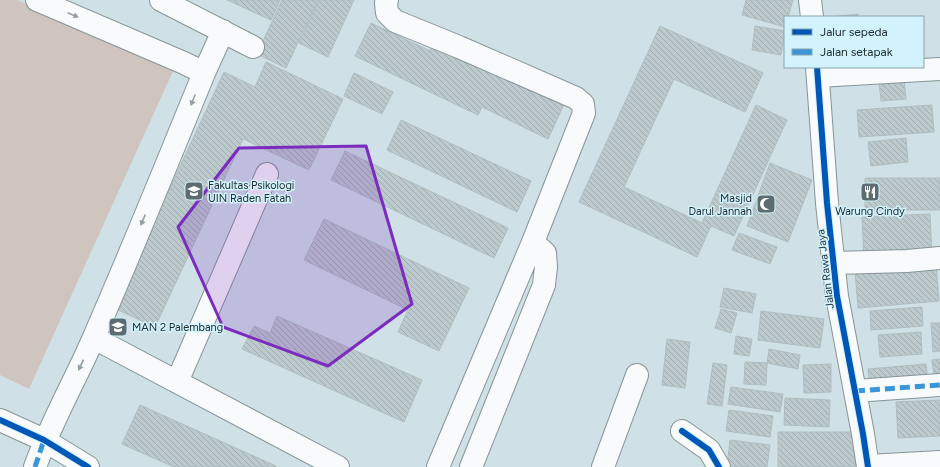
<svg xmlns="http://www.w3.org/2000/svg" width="940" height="467" font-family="Figtree,sans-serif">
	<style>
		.pitch { fill: #d0c5be }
		.building { fill: url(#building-back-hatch); stroke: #afbdc1 }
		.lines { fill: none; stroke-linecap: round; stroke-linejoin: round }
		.minor-casing { stroke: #869598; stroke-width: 24 }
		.minor { stroke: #f8fafb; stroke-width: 22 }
		.quiet { stroke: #3a96d8; stroke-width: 5; stroke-dasharray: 10 5; stroke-linecap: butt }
		.cycleway-casing { stroke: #d2f3fd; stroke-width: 8 }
		.cycleway { stroke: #0057b8; stroke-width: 6 }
		.oneway { fill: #979ea0 }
		.marked { fill: #7b2cbf; fill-opacity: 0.2; stroke: #7b2cbf; stroke-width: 3; stroke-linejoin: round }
		.labels { text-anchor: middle; stroke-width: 3; stroke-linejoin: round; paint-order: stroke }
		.poi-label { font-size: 11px; fill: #202d31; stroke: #d2f3fd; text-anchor: start }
		.street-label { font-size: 11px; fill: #202d31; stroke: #d2f3fd }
	</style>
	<defs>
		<pattern id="building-back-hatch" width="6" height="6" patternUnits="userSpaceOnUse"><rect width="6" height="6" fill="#bcc9cd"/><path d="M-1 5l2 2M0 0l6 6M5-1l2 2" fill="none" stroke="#a1adb0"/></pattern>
	</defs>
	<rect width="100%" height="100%" fill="#cfe1e6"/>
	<path class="pitch" d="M0 0H18L173 71 29 389 0 375Z"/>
	<path class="building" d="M227 0H280L271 20Z
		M282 0H318L286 68 257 54Z
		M319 0H354L328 57 299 43Z
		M746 0H793L788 17H785V27L742 15Z
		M858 14V17H830Z
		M371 23 430 51 434 40 565 102 548 139 482 107 478 115 355 56Z
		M660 26 763 73 745 112 674 79 624 187 702 223 756 105 787 120 734 236 711 226 697 257 579 202Z
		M755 26 785 31 781 55 752 50Z
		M266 62 343 99 309 170 243 139 155 327 114 308 224 72 255 87Z
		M354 73 393 92 382 114 344 96Z
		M904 80 906 99 881 101 879 83Z
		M932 105 934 132 859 137 857 110Z
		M401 120 531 181 517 212 387 150Z
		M906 138 908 162 871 166 868 142Z
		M345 151 508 228 494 258 331 180Z
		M770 163 812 180 788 242 747 226Z
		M865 178H940V210H865Z
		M930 214 932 256 864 260 862 217Z
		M324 219 469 288 439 351 398 332 408 310 304 260Z
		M739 233 777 247 770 264 732 250Z
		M936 264 939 301 858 308 855 271Z
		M724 288 756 294 752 313 720 307Z
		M922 307 923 326 871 330 870 311Z
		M721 309 737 313 731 333 715 328Z
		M761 311 824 319 820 348 758 340Z
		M277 316 422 380 404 422 242 349 254 326 270 333Z
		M931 323H940V351L933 352Z
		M921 332 922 354 880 357 878 335Z
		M736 336 752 339 749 356 734 354Z
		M667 339 690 342 685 388 662 385Z
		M769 349 800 355 798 369 767 363Z
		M940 359V383L935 384 932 360Z
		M745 362 767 363 766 385 744 384Z
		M713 363 727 365 722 406 707 404Z
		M831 364V392L804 393 803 365Z
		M926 364 928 382 870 387 868 369Z
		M731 387 783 394 780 412 728 404Z
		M785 398 830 400 829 427 784 425Z
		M940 400V436L898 438 896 402Z
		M140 405 276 466V467H174L122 444Z
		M729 410 773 416 770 437 726 431Z
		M778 432H855V467H778Z
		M730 440 770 445 767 467H727Z"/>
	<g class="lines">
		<g class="minor-casing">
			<path id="minor" d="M161 0 253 47
				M387 0 386 3 387 13 395 21 459 47 576 98 583 104 584 113 533 242 438 467
				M810 0 812 17
				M817 67 827 203 837 296 863 434 868 467
				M204 73 223 31
				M818 76 940 69
				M834 263 907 261 940 258
				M94 338 338 467
				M177 382 267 174
				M855 391 940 385
				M0 420 44 440 88 467
				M682 431 709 450 719 467
				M868 466 940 462
				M35 467C51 422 75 381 94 337 132 250 168 161 204 73L184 63 37 0
				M471 467 544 285 546 267 545 253 533 242
				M603 467 637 375"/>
		</g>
		<use href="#minor" class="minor"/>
		<path class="quiet" d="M855 391 940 385
			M35 467 44 440"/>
		<g class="cycleway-casing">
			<path id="cycleway" d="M817 67 827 203 837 296 863 434 868 467
				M0 420 44 440 88 467
				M682 431 709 450 719 467"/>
		</g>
		<use href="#cycleway" class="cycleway"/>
	</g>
	<defs><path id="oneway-solid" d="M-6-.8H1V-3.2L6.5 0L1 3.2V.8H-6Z"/></defs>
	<g class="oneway">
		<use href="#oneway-solid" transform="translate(73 15) rotate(23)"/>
		<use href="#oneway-solid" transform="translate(193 100) rotate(112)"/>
		<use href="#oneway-solid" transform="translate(143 220) rotate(113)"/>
		<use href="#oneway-solid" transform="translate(81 365) rotate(115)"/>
	</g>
	<path class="marked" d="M366 146 412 304 328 366 223 327 178 227 239 148Z"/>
	<defs>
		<g id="university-square" transform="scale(1)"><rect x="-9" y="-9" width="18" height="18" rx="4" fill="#5d6c70" stroke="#d2f3fd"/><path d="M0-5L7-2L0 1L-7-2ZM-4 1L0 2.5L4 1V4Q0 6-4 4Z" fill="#fff"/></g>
		<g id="restaurant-square" transform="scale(1)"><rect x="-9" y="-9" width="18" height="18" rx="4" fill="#5d6c70" stroke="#d2f3fd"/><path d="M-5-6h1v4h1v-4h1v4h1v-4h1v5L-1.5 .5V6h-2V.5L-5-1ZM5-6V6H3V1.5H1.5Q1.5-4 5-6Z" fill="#fff"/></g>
		<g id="mosque-square" transform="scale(1)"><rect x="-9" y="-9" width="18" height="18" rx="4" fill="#5d6c70" stroke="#d2f3fd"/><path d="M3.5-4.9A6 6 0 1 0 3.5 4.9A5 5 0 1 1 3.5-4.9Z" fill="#fff"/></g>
		<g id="school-square" transform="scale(1)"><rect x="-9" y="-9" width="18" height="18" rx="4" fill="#5d6c70" stroke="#d2f3fd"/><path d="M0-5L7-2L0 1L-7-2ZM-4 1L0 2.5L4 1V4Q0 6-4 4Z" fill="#fff"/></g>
	</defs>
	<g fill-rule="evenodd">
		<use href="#university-square" x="194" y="191"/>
		<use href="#restaurant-square" x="870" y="192"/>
		<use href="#mosque-square" x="766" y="204"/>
		<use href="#school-square" x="118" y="327"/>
	</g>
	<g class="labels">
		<g class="poi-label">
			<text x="208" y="189">Fakultas Psikologi<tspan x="208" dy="13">UIN Raden Fatah</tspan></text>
			<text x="752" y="202" text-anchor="end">Masjid<tspan x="752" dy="13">Darul Jannah</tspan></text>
			<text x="870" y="215" text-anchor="middle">Warung Cindy</text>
			<text x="132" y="331">MAN 2 Palembang</text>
		</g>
		<g class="street-label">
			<text transform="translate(825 269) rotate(-97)" y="4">Jalan Rawa Jaya</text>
		</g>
	</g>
	<rect x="784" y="16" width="140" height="52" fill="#d2f3fd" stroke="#8ba4ab"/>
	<rect x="792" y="29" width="20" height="6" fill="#0057b8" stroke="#8ba4ab"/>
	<text x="820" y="36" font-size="12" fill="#202d31">Jalur sepeda</text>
	<rect x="792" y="49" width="20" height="6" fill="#3a96d8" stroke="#8ba4ab"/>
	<text x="820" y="56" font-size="12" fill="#202d31">Jalan setapak</text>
</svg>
